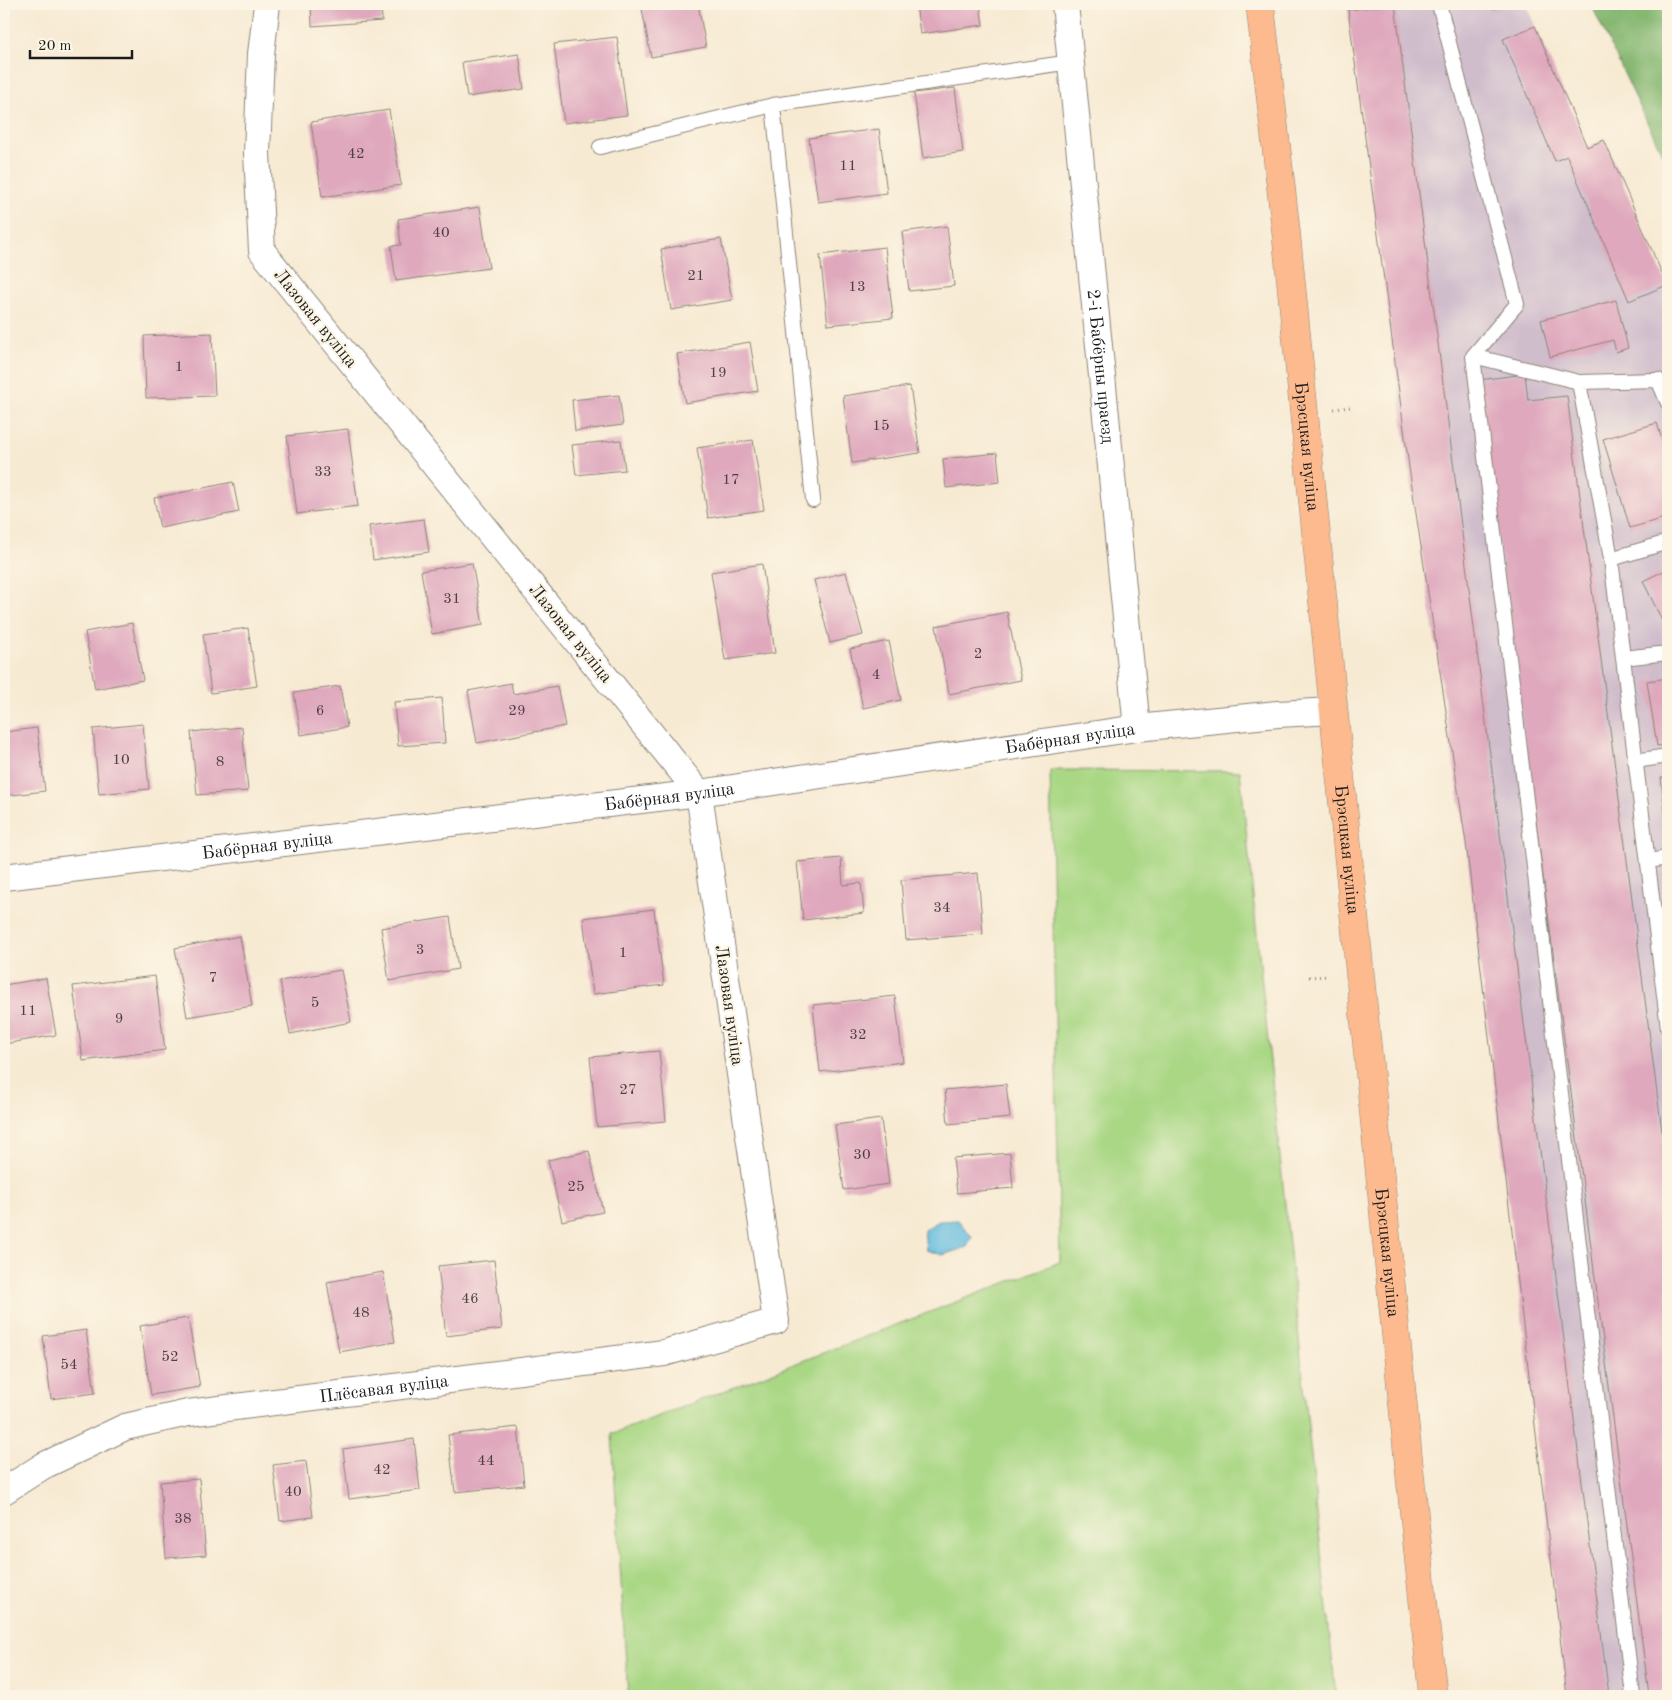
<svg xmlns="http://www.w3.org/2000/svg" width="1672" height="1700" font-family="'Old Standard TT',serif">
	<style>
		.industrial { fill: #d0bdcc }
		.green { fill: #a9d784; stroke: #627a50 }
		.forest { fill: #86b872; stroke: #516a47 }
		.water { fill: #62bbdf; stroke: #3f6c7e }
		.building { fill: #dfa8bd }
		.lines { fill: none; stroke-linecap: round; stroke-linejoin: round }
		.service-casing { stroke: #8a8378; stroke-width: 16 }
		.minor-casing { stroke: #8a8378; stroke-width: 28 }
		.primary-casing { stroke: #8a8378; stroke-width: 29 }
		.path { stroke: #8a8378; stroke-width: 3; stroke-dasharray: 1 4; stroke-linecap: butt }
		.service { stroke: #fff; stroke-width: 14 }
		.minor { stroke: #fff; stroke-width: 26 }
		.primary { stroke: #fcba8e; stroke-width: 28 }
		.labels { text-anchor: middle; stroke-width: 4.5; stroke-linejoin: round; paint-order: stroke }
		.number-label { font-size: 15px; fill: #4d3f44 }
		.street-label { font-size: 18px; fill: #1c1c1c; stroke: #fcf5e5 }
	</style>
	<rect width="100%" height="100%" fill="#fcf5e5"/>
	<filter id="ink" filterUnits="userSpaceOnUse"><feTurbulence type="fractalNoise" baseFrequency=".02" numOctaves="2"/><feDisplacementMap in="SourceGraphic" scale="10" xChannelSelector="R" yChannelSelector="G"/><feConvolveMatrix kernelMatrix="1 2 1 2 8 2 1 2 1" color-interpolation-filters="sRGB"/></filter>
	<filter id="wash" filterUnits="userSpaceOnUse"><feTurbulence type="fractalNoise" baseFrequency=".0096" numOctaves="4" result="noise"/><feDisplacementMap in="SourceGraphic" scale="20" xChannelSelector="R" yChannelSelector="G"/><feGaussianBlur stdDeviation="1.12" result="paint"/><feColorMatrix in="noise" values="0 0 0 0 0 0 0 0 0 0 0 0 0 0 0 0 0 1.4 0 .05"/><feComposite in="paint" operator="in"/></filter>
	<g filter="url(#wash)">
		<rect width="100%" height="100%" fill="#f7ead3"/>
		<path class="industrial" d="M1347 4H1527L1535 26 1587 147 1604 140 1668 290V1696H1567L1466 843 1409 467Z"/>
		<path class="green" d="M1050 770 1240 771 1336 1696H628L612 1434 1060 1262Z"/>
		<path class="forest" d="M1591 4H1668V166Z"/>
		<path class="water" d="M958 1220 972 1237 967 1247 943 1255 926 1250 924 1230 939 1221Z"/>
		<g id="blocks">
			<path class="building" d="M311 4H381L382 21 312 26Z
				M641 4H698L706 47 651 57Z
				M916 4H980L983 25 920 34Z
				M1395 4 1452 454 1609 1696H1567L1466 843 1409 467 1348 10Z
				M1491 4H1508L1493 9Z
				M1535 26 1587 147 1604 140 1667 285 1629 301 1567 156 1555 161 1503 39Z
				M617 37 627 115 564 123 554 44Z
				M519 54 524 89 467 97 462 62Z
				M955 88 963 152 923 158 914 93Z
				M389 110 401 185 322 197 311 122Z
				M879 129 887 193 818 202 809 138Z
				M480 207 489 268 396 281 391 246 401 245 398 219Z
				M947 226 954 286 909 291 902 232Z
				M721 239 732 300 671 310 661 249Z
				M885 247 893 318 828 325 820 255Z
				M1616 300 1628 348 1616 352 1613 340 1550 357 1541 320Z
				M212 333 215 396 146 398 144 336Z
				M750 342 758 391 685 403 677 354Z
				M1525 374 1528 400 1567 396 1668 1178V1696H1649L1479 380Z
				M910 386 920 453 852 463 843 396Z
				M619 395 623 425 575 431 572 400Z
				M1657 423 1668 460V517L1630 528 1603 439Z
				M348 429 358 506 297 514 287 436Z
				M621 440 625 470 576 475 572 445Z
				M753 440 764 510 708 518 697 448Z
				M997 453 1000 482 946 488 943 459Z
				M233 482 239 512 160 528 154 498Z
				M424 519 429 552 373 560 369 526Z
				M472 563 483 625 432 634 421 571Z
				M762 564 775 653 725 660 711 572Z
				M1668 569V633L1643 581Z
				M846 572 863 635 830 643 814 580Z
				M1007 612 1021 680 949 694 936 626Z
				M132 623 143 680 95 689 85 632Z
				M248 628 257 686 211 693 203 634Z
				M889 641 901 700 863 708 850 649Z
				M1668 678V745L1657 746 1647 681Z
				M511 683 513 694 557 686 565 726 477 743 468 691Z
				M340 686 347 727 301 735 294 693Z
				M442 698 445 743 398 746 394 702Z
				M143 724 149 789 99 794 93 729Z
				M242 727 248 791 197 795 191 732Z
				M37 728 45 791 4 796V732Z
				M1668 777V830H1667L1661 778Z
				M841 858 843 885 861 883 864 913 803 920 797 862Z
				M978 873 983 934 906 940 901 880Z
				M654 909 664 985 593 994 583 918Z
				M450 917 458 969 389 981 381 928Z
				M240 936 252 1006 187 1017 175 948Z
				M341 970 351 1022 290 1034 280 981Z
				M155 976 165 1050 83 1061 73 986Z
				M46 978 56 1035 4 1044V985Z
				M895 996 903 1062 820 1072 813 1005Z
				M659 1051 666 1121 597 1127 590 1057Z
				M1006 1084 1010 1118 948 1124 945 1090Z
				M881 1119 889 1184 844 1190 835 1125Z
				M589 1151 603 1212 562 1221 548 1160Z
				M1010 1153 1013 1188 957 1193 953 1158Z
				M494 1260 502 1329 446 1336 438 1266Z
				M383 1272 395 1342 339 1352 327 1282Z
				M188 1318 200 1387 151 1395 140 1326Z
				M86 1330 95 1393 51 1399 43 1336Z
				M518 1427 524 1485 455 1492 448 1435Z
				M414 1439 420 1490 349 1499 343 1449Z
				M306 1461 313 1517 280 1521 273 1465Z
				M199 1479 206 1555 166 1558 160 1482Z"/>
		</g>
	</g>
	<g filter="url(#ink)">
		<use href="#blocks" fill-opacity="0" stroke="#8a8378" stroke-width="1"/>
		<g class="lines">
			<g class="service-casing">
				<path id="service" d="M1439 4 1517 304 1473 356 1633 1696
					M773 105 813 500
					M600 147 773 105 1071 62
					M1473 356 1579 382 1611 559
					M1579 382 1658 380 1668 403
					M1668 542 1611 559 1668 1028
					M1623 658 1668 653
					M1635 761 1668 756
					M1648 861 1668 858"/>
			</g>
			<g class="minor-casing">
				<g id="minor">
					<path id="s1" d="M1065 4 1137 728"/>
					<path id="s2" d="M4 877 699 793 1137 728 1278 714 1333 711"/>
					<path id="s3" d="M4 1491 43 1466 125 1427 188 1413 664 1353 776 1321 699 793 262 251 257 153 261 54 267 4"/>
				</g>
			</g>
			<g class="primary-casing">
				<g id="primary">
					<path id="s4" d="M1260 4 1286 232 1408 1456 1433 1696"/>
				</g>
			</g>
			<path class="path" d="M1334 409 1351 407
				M1309 977 1328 976"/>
			<use href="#service" class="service"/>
			<use href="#minor" class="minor"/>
			<use href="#primary" class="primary"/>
		</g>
	</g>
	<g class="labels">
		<g class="number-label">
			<text x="356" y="158">42</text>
			<text x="848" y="170">11</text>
			<text x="441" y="237">40</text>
			<text x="696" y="280">21</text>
			<text x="857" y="291">13</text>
			<text x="179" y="371">1</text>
			<text x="718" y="377">19</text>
			<text x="881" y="430">15</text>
			<text x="323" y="476">33</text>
			<text x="731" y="484">17</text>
			<text x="452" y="603">31</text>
			<text x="978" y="658">2</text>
			<text x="876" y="679">4</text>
			<text x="320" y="715">6</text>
			<text x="517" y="715">29</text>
			<text x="121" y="764">10</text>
			<text x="220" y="766">8</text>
			<text x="942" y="912">34</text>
			<text x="420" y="954">3</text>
			<text x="623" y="957">1</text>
			<text x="213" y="982">7</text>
			<text x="315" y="1007">5</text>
			<text x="28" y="1015">11</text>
			<text x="119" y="1023">9</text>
			<text x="858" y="1039">32</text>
			<text x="628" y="1094">27</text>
			<text x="862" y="1159">30</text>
			<text x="576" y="1191">25</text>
			<text x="470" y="1303">46</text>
			<text x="361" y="1317">48</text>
			<text x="170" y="1361">52</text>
			<text x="69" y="1369">54</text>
			<text x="486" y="1465">44</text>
			<text x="382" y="1474">42</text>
			<text x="293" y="1496">40</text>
			<text x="183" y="1523">38</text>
		</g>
		<g class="street-label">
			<text transform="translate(316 318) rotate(51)" y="6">Лазовая вуліца</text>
			<text dy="6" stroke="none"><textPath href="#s1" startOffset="364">2-і Бабёрны праезд</textPath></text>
			<text dy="6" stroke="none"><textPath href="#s4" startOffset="445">Брэсцкая вуліца</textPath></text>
			<text transform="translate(571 633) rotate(51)" y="6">Лазовая вуліца</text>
			<text dy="6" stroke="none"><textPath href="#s2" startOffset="1075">Бабёрная вуліца</textPath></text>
			<text dy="6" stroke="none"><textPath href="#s2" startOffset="670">Бабёрная вуліца</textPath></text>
			<text dy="6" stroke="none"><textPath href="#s2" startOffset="265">Бабёрная вуліца</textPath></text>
			<text dy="6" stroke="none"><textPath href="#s4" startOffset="850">Брэсцкая вуліца</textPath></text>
			<text transform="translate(730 1005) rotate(82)" y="6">Лазовая вуліца</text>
			<text dy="6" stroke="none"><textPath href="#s4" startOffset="1255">Брэсцкая вуліца</textPath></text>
			<text dy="6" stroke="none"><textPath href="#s3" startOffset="399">Плёсавая вуліца</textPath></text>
		</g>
	</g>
	<rect width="1672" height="1700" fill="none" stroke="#fcf5e5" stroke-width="20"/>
	<path d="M30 50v8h102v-8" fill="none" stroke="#1c1c1c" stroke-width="2.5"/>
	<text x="38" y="50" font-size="15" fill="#1c1c1c" stroke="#fcf5e5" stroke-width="4" paint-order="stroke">20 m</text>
</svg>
